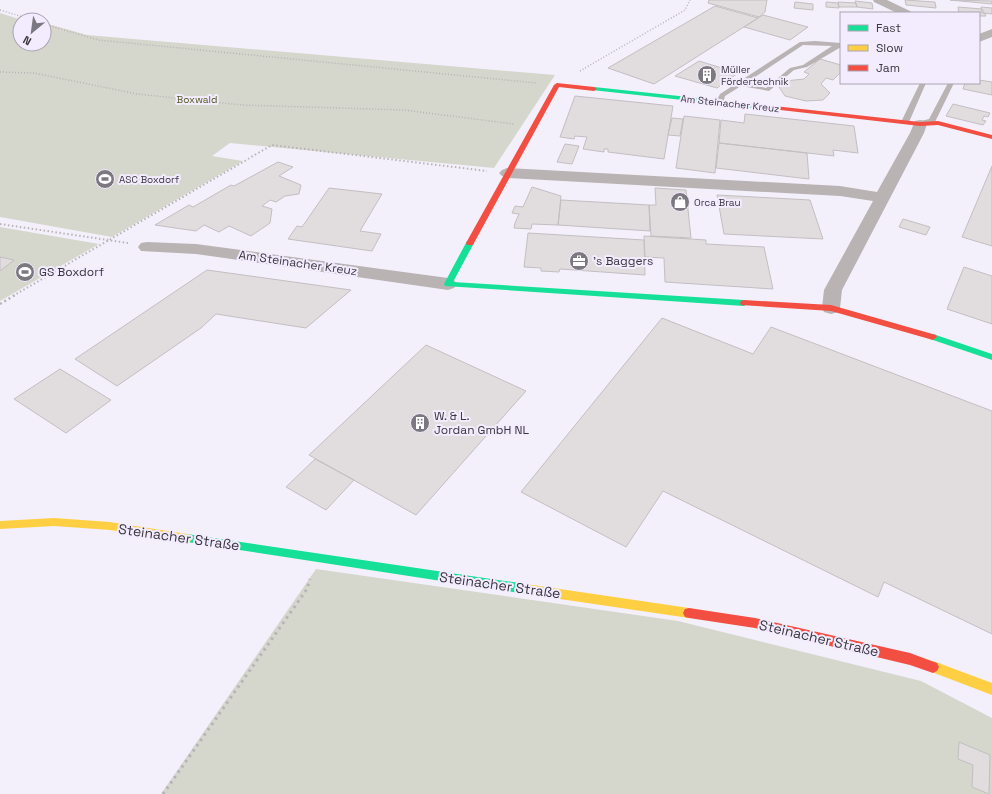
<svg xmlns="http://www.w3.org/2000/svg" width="992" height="794" font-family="'Space Grotesk',sans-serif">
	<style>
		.green { fill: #d5d7cc }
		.building { fill: #e1dddf; stroke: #c2bec1 }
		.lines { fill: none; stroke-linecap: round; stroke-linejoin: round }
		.path-far3 { stroke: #b8b3b6; stroke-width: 1.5; stroke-dasharray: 1 2; stroke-linecap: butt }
		.path-far2 { stroke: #b8b3b6; stroke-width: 2; stroke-dasharray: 1.5 2.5; stroke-linecap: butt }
		.path-far1 { stroke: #b8b3b6; stroke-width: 2.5; stroke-dasharray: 2 3; stroke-linecap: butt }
		.path { stroke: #b8b3b6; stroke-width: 3; stroke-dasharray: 2.5 4; stroke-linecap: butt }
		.lane { fill: #b9b3b4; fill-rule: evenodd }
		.street { fill: #b9b3b4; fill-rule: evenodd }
		.fast { fill: #16e098; fill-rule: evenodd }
		.slow { fill: #ffcf43; fill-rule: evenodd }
		.jam { fill: #f24e42; fill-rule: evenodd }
		.labels { text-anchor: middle; stroke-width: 4; stroke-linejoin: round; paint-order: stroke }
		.far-poi-label { font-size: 10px; fill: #3a373e; stroke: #f3ecff; text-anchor: start }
		.far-park-label { font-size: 10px; fill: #515a23; stroke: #f3ecff }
		.far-street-label { font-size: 10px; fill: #3a373e; stroke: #f3ecff }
		.poi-label { font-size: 12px; fill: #3a373e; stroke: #f3ecff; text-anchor: start }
		.street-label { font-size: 12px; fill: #3a373e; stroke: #f3ecff }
		.near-street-label { font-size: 14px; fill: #3a373e; stroke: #f3ecff }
	</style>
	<rect width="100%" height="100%" fill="#f4f0fb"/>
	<path class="green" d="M0 13 22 20H20V44H44V25L48 24 87 35 555 75 494 168 230 143 212 156 243 161 112 237 0 217Z
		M0 227 99 244 0 301Z
		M316 569 678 621 921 681 992 718V794H161Z"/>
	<path class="building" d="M709 0H767L765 12 759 17 708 3Z
		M905 0 935 2 936 8 906 5Z
		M950 0 992 1V4Z
		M855 1 872 3 873 9 857 7Z
		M795 2 813 4V10L794 8Z
		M826 2 838 3 839 8 826 7Z
		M838 2 856 3 857 7H839Z
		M715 6 758 18 654 84 608 68Z
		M958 7 982 9 986 16H979V13H959Z
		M981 7 992 8V14L982 13Z
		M763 15 808 27 790 40 744 27Z
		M820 59 841 65V72L833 80 826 78 821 84 830 93 823 100 806 101 785 96 779 87 785 81 804 79 809 74 804 72Z
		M699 61 738 73 717 88 675 76Z
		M979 80 992 82V95L963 89 965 83H979Z
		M575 96 673 106 664 159 608 152V149H604V152L583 149 587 137 575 136 574 139 560 137Z
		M953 104 990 113 988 117 984 116 982 120 986 121 983 125 946 116Z
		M745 114 854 126 858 153 833 150 834 156 719 143 721 120 744 123Z
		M684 116 720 120 715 173 676 168Z
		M672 118 683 119 680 136 668 135Z
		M719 143 807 153 809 179 716 168Z
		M565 144 579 146 572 164 557 162Z
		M278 162 293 167 279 176 301 185 299 194 285 196 276 202 270 200 262 206 272 209 270 223 251 236 229 226 219 232 204 225 196 231 155 225 189 205 193 207 231 185 234 186Z
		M992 166V246L962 237Z
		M532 187 561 196 558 225 532 224 531 229 514 228 515 223 519 214 512 213 515 206 523 207Z
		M329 188 382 194 360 231 381 234 372 251 288 239 297 226 302 227Z
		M655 188 686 190 691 238 651 236 649 205H656Z
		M717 195 810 200 823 239 724 234Z
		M561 200 649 205 650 231 558 225Z
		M903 219 930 227 926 235 899 227Z
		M528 233 644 240 645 275 560 269 559 272 541 271V268L524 267Z
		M644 236 706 240V244L764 247 773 289 665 282 664 258 645 257Z
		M0 257 14 260 0 271Z
		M964 267 992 276V324L947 309Z
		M207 270 351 290 306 328 216 314 201 328 117 386 75 359Z
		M662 318 753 354 771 327 992 411V634L884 582 878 597 663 491 626 547 521 492Z
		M426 345 526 391 416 515 309 455Z
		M60 369 111 400 66 433 14 399Z
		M315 459 354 480 326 510 286 487Z
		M959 742 990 755 989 794 972 787 973 765 958 759Z"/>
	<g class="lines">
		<path class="path-far3" d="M0 10 33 20
			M44 24 98 40 537 83
			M580 71 685 10 690 0
			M0 72 34 73 137 94 242 105 404 110 514 124"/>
		<path class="path-far2" d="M0 224 128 243
			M13 296 272 145 487 171"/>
		<path class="path-far1" d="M0 304 15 295"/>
		<path class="path" d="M163 794 307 589 310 579"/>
		<path class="lane" d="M815 41 841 43V47L807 67 794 70 769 91 741 86 725 96 723 104H720L716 102 720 94 800 42ZM803 45 832 46 803 65 790 68 766 88 746 83Z
			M920 83H926L909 122 905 124H902L901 122Z
			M948 83H954L935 122 920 126H917V122L929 119Z"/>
		<path class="street" d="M873 0H887L910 11 912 13H897L874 2Z
			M992 29V37L979 42V34Z
			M920 120 925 121 927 124 924 133 842 290 840 308 838 312 831 314 824 312 822 308 824 290 873 201 840 196 507 178 502 176 499 173 502 170 507 168 840 186 877 192 910 133 915 121Z
			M147 242 196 244 448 278 454 280 457 284 454 288 448 290 196 254 141 251 138 247 141 243Z"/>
		<path class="fast" d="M594 87 765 105 768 107 765 109 592 90 591 89Z
			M467 241H473L474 243 453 282 744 300 748 303 744 306 445 286 444 284Z
			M933 334 992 354V360L930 339 929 337 930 335Z
			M187 534 526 584 530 586 532 589 530 592 526 594 187 542 183 541 182 538 183 535Z"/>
		<path class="slow" d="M54 518 110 522 187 534 191 535 192 538 191 541 187 542 110 530 54 526 0 529V521Z
			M526 584 689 608 693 609 695 613 693 617 689 618 526 594 522 592 520 589 522 586Z
			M933 661 992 683V695L929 671 927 667 929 663Z"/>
		<path class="jam" d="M557 83 594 87 597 89 594 91 559 87 474 243 473 245H467L466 243 554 85Z
			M765 105 920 122 938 121 992 135V139L938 125 920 126 763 108 762 107Z
			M744 300 831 305 936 335 937 337 933 340 831 311 741 305 740 303 741 301Z
			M689 608 755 618 910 653 937 663 939 667 937 671 933 673 910 665 755 628 689 618 685 617 683 613 685 609Z"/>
	</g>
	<defs>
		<g id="building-disc" transform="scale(1)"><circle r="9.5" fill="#7b7880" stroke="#f3ecff"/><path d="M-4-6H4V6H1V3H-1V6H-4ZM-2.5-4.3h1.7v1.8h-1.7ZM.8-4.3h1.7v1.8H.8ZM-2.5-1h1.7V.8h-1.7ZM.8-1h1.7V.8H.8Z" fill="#fff"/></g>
		<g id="stadium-disc" transform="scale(1)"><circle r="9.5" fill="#7b7880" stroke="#f3ecff"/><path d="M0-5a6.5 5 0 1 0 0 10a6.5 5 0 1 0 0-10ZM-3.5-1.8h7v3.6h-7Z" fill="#fff"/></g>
		<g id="shop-disc" transform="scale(1)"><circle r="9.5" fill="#7b7880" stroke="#f3ecff"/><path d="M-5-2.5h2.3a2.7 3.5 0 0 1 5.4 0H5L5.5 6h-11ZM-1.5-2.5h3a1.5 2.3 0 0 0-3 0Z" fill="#fff"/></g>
		<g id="office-disc" transform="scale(1)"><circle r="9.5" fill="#7b7880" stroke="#f3ecff"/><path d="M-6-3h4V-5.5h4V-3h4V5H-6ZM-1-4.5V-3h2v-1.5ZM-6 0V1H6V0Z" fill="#fff"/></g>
	</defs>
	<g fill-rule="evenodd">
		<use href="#building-disc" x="707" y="75"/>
		<use href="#stadium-disc" x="105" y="179"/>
		<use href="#shop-disc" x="680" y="202"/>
		<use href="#office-disc" x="579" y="261"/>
		<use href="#stadium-disc" x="25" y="272"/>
		<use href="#building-disc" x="420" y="423"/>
	</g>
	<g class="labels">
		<g class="far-poi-label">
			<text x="721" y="73">Müller<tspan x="721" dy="12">Fördertechnik</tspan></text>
			<text x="119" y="183">ASC Boxdorf</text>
			<text x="694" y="206">Orca Brau</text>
		</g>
		<g class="far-park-label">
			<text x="197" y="103">Boxwald</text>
		</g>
		<g class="far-street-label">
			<text transform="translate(730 103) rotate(6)" y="4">Am Steinacher Kreuz</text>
		</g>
		<g class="poi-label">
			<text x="593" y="265">'s Baggers</text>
			<text x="39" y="276">GS Boxdorf</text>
			<text x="434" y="420">W. &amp; L.<tspan x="434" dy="14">Jordan GmbH NL</tspan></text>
		</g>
		<g class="street-label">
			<text transform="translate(298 263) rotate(8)" y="4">Am Steinacher Kreuz</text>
		</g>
		<g class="near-street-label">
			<text transform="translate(179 537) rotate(8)" y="5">Steinacher Straße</text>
			<text transform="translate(500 585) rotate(8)" y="5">Steinacher Straße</text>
			<text transform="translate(819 638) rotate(13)" y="5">Steinacher Straße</text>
		</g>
	</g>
	<rect x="840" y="12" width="140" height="72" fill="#f3ecff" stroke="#a9a4b2"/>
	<rect x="848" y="25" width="20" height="6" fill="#16e098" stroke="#a9a4b2"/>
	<text x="876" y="32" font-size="12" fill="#3a373e">Fast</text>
	<rect x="848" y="45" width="20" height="6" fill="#ffcf43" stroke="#a9a4b2"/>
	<text x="876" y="52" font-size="12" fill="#3a373e">Slow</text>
	<rect x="848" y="65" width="20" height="6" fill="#f24e42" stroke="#a9a4b2"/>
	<text x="876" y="72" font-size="12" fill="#3a373e">Jam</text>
	<g transform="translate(32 32) rotate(209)"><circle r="19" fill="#f3ecff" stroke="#a9a4b2"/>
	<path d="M0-3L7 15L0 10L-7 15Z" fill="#7b7880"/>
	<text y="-6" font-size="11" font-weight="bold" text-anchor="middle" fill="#3a373e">N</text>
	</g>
</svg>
